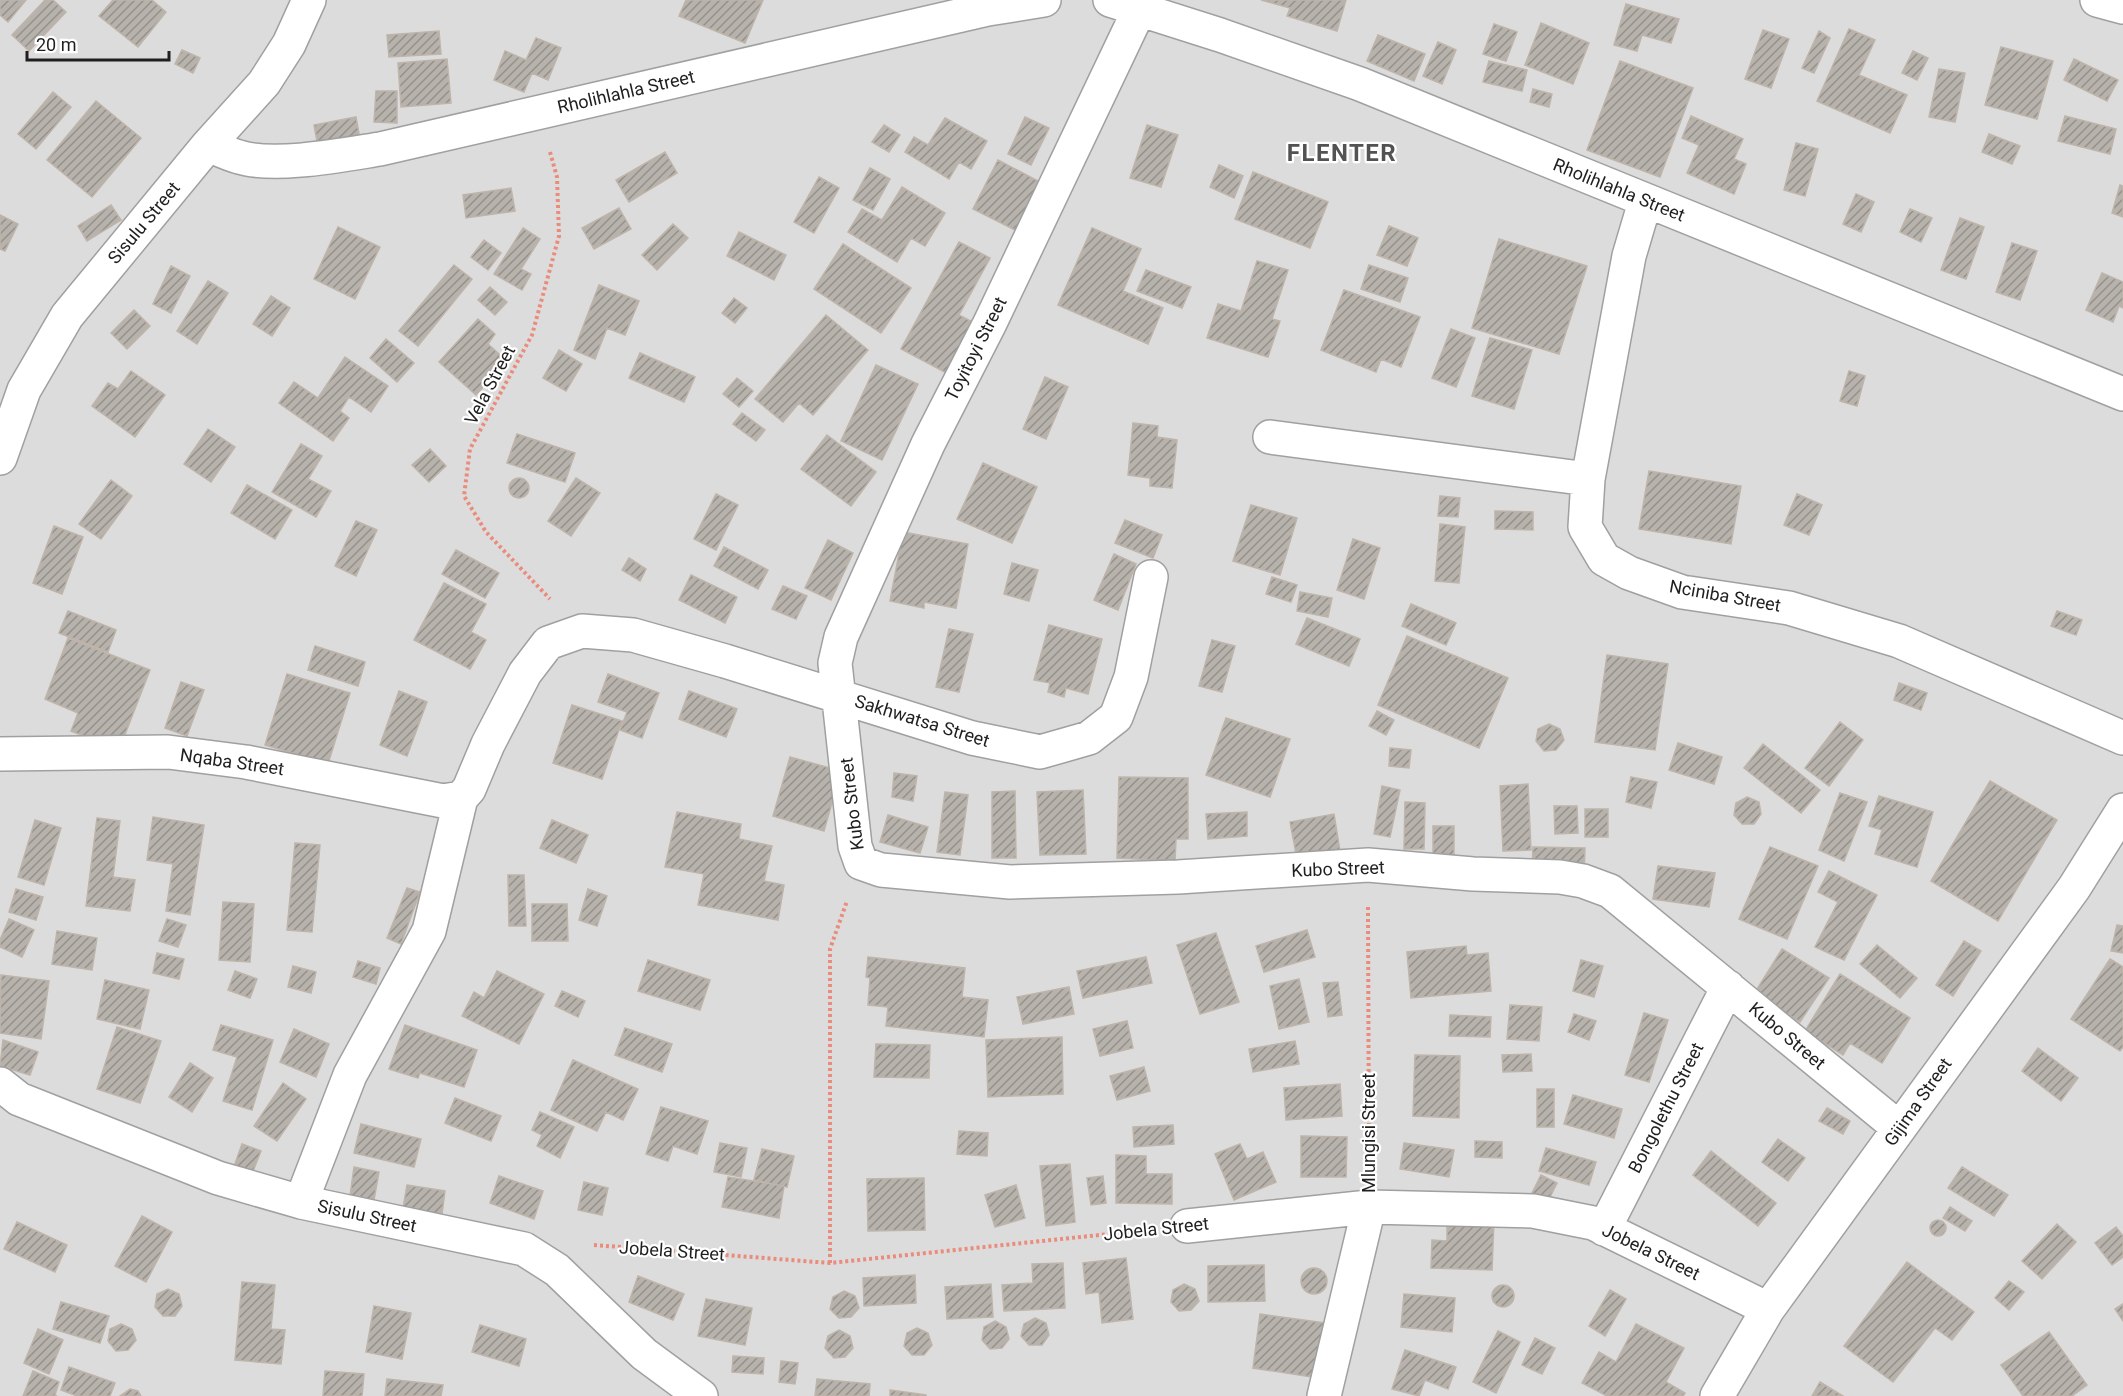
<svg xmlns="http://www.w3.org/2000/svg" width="2123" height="1396" font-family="Roboto,sans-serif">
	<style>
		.residential { fill: #dddcdc }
		.building { fill: url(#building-hatch); stroke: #beb4aa; stroke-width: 1.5 }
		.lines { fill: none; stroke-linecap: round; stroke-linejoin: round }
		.minor-casing { stroke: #a0a0a0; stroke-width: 36 }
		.path { stroke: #ea8c7c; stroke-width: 4; stroke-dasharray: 3 3; stroke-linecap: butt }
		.minor { stroke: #fff; stroke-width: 33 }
		.labels { text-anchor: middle; stroke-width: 4.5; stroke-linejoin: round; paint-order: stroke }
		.street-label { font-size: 18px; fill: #1f1f1f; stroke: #fff }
		.district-label { font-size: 24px; font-weight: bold; letter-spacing: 1.5px; fill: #525252; stroke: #fff }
	</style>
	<defs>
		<pattern id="building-hatch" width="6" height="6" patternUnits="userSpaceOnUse" patternTransform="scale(1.5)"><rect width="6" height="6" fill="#b7b2ac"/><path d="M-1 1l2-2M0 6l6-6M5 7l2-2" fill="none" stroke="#94908b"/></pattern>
	</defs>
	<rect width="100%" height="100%" fill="#eeece6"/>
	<path class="residential" d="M0 0H2123V1396H0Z"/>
	<path class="building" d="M0 0H26L8 22 0 15Z
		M45 0H53L66 12 29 51 12 35Z
		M113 0H152L166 12 138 47 99 16Z
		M686 0H763L745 43 679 16Z
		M1261 0H1346L1337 31 1287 16 1290 8Z
		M1626 4 1679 19 1671 43 1642 35 1637 51 1614 45Z
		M1541 23 1589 43 1573 84 1525 65Z
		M1494 24 1517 32 1506 61 1483 54Z
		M1849 29 1875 40 1859 75 1907 95 1890 133 1817 101Z
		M1763 30 1789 39 1771 88 1745 79Z
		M439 31 441 54 389 57 387 35Z
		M1819 31 1830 38 1814 73 1802 68Z
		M1378 35 1425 54 1414 81 1367 61Z
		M536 38 561 48 548 80 532 73 524 92 494 80 505 51 526 60Z
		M1438 42 1456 50 1442 84 1423 76Z
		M2001 47 2053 61 2037 119 1985 105Z
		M182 50 200 58 193 73 175 64Z
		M1913 51 1928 58 1917 80 1902 73Z
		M447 59 451 103 401 107 398 63Z
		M2074 59 2118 80 2107 101 2064 80Z
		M1489 61 1527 70 1522 91 1483 82Z
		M1620 61 1693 88 1660 177 1587 150Z
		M1939 69 1965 73 1955 122 1929 117Z
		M1533 89 1552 94 1549 107 1530 102Z
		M376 91H397V123L374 122Z
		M53 92 71 107 36 149 18 134Z
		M96 101 141 138 92 197 47 160Z
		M1691 116 1743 139 1734 159 1746 164 1734 194 1687 173 1699 145 1682 138Z
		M2065 116 2116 129 2110 154 2058 141Z
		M356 117 361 145 319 152 314 125Z
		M1025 117 1049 128 1031 165 1008 154Z
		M945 118 987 141 971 169 959 162 949 179 905 152 914 137 928 145Z
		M884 125 900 135 889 152 872 142Z
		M1147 125 1178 135 1161 187 1130 178Z
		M1989 134 2020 146 2012 164 1982 152Z
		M1796 143 1818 149 1805 196 1784 190Z
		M665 152 677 173 629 202 616 180Z
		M998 160 1040 182 1015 230 973 209Z
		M1219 165 1243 176 1234 198 1210 187Z
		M870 168 890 179 873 210 853 200Z
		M1253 172 1328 202 1310 248 1235 219Z
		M819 177 839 188 814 233 794 222Z
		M2120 185 2123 186V217L2112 213Z
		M902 187 945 213 925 246 911 238 897 262 848 232 862 209 882 220Z
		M511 188 515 211 466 218 463 195Z
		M1856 194 1874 202 1861 232 1843 224Z
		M111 205 121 220 87 241 78 226Z
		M619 208 631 229 594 249 582 228Z
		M1910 209 1932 218 1921 242 1900 232Z
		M0 215 18 224 5 251 0 249Z
		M1960 218 1984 227 1966 279 1941 270Z
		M673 224 688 238 657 270 642 255Z
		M1389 226 1418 238 1407 266 1377 255Z
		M338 227 380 247 355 299 314 279Z
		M523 228 540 239 521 269 531 274 522 290 494 274Z
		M1092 228 1141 249 1123 291 1163 308 1148 344 1058 305Z
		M739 232 786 255 774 280 727 256Z
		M1499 239 1587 266 1559 354 1472 328Z
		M484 240 501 253 488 270 471 257Z
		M959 242 990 258 959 315 982 327 954 377 901 349Z
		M2012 243 2037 251 2020 300 1996 292Z
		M843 244 911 288 881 333 814 289Z
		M1257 261 1288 270 1272 319 1280 321 1268 357 1207 338 1218 304 1241 311Z
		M454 265 472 279 418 346 399 331Z
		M1369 265 1408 278 1400 302 1361 289Z
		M171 266 190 276 171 313 153 304Z
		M1146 270 1191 287 1182 308 1137 291Z
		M2102 273 2123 282V308L2119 306 2113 322 2086 310Z
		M208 281 228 293 197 344 177 331Z
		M599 285 639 301 625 335 607 328 595 359 574 350Z
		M490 287 507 302 495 315 478 300Z
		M1344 290 1420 317 1401 367 1381 359 1376 372 1321 350Z
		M271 296 290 308 272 336 253 324Z
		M734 298 747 308 735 323 722 313Z
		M134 310 150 326 127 349 111 333Z
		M826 315 868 350 813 415 799 403 783 422 755 399Z
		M478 319 495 334 488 344 507 361 476 395 439 362Z
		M1451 329 1475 338 1456 387 1432 378Z
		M1490 338 1532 350 1514 409 1472 396Z
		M386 339 414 363 397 382 370 358Z
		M559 350 582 364 566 391 543 378Z
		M640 353 695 377 684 402 629 378Z
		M345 357 388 386 371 412 349 397 340 411 349 418 333 441 279 403 294 382 318 398Z
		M876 365 918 384 882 460 841 441Z
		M131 371 165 395 135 437 92 406 108 383 118 389Z
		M1849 371 1865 376 1857 406 1840 401Z
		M1045 377 1068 387 1046 439 1023 429Z
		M737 378 753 391 739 407 723 394Z
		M742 413 765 430 756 441 733 424Z
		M1133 423 1158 426 1157 437 1177 440 1172 488 1150 486V478L1128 475Z
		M208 429 235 447 211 482 184 464Z
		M517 434 575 453 565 482 507 463Z
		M827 435 876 472 851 506 801 469Z
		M301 444 322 456 308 479 331 491 316 517 272 492Z
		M430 449 446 466 429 482 412 465Z
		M983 463 1037 487 1012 543 957 519Z
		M1649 471 1741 486 1731 544 1639 529Z
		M509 488a10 10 0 1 1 20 0a10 10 0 1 1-20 0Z
		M576 478 600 493 571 536 548 521Z
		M111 480 132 496 101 539 79 524Z
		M247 485 292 510 275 539 231 513Z
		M716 494 738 505 716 550 694 539Z
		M1797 494 1822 505 1809 535 1784 525Z
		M1440 496 1460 498 1458 517 1438 516Z
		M1251 505 1297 518 1280 575 1233 561Z
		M1495 511 1533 512V530L1495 529Z
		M1125 520 1162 535 1153 558 1115 543Z
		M356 521 377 530 356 576 335 566Z
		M1440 524 1465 527 1459 583 1435 581Z
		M54 526 83 537 62 594 33 583Z
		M903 532 968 544 956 608 924 602V608L890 601Z
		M1353 539 1380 548 1364 599 1337 590Z
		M828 540 853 553 831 600 805 588Z
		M724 547 768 570 758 589 714 566Z
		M456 550 499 573 485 598 442 574Z
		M1114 554 1136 564 1118 610 1094 600Z
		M629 558 646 569 640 581 622 570Z
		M1012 563 1038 570 1029 601 1004 594Z
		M691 575 737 597 725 623 679 600Z
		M1272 577 1297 585 1291 602 1266 594Z
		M444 583 486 604 471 632 486 640 470 669 414 640Z
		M783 586 807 596 796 619 772 609Z
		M1300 592 1332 598 1328 617 1297 611Z
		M1411 604 1456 623 1446 645 1402 626Z
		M68 611 116 630 108 652 59 633Z
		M2057 611 2082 620 2076 635 2051 626Z
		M1307 618 1360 639 1349 666 1296 644Z
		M1049 625 1102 639 1088 694 1066 688 1064 697 1048 692 1050 683 1034 680Z
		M949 629 973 634 959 692 936 687Z
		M1407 636 1508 678 1479 748 1378 705Z
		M68 638 150 670 119 750 71 731 78 713 45 699Z
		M1212 640 1235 646 1222 692 1199 686Z
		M315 646 365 662 358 686 308 670Z
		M1607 655 1668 664 1655 750 1595 742Z
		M287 674 350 693 328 764 265 745Z
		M608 674 659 693 642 738 620 730 627 712 598 702Z
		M181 682 204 690 187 736 165 728Z
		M1899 683 1927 693 1921 710 1894 700Z
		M399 691 427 702 407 756 380 745Z
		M689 691 737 709 726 737 679 719Z
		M572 705 622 721 602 779 553 763Z
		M1377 711 1394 720 1386 735 1369 726Z
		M1226 718 1290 739 1270 797 1206 775Z
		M1840 722 1863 740 1829 786 1805 768Z
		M1549 724 1560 729 1564 740 1556 750 1544 751 1536 741 1538 729Z
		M1678 743 1722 757 1714 784 1669 770Z
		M1763 744 1820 790 1801 813 1744 768Z
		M1390 748 1411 750 1409 768 1389 766Z
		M790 757 841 771 824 831 773 816Z
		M894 773 917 776 913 801 892 797Z
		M1119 777 1188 778V839H1176L1175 861 1117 858Z
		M1631 777 1657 782 1651 808 1626 802Z
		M1990 781 2057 820 1998 921 1931 881Z
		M1528 784 1531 850 1503 851 1500 786Z
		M1382 786 1400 790 1390 837 1374 834Z
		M1083 790 1086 854 1040 855 1037 792Z
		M1015 791 1016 858H992V792Z
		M945 792 968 795 960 855 937 852Z
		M1840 793 1867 802 1844 861 1819 850Z
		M1879 796 1933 812 1917 867 1875 854 1882 830 1869 826Z
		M1747 797 1759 802 1761 814 1754 824H1742L1734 815 1736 803Z
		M1405 802 1425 803 1424 849H1404Z
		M1554 806H1577L1578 833 1555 834Z
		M1585 809H1608V837H1585Z
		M677 812 741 824 739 839 772 846 764 881 784 885 778 920 698 905 704 874 665 867Z
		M1247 812V836L1208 839 1206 814Z
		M1334 814 1340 851 1297 859 1290 822Z
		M888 815 928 827 920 853 880 842Z
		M153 817 204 825 190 915 166 911 173 864 147 860Z
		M97 818 120 821 113 877 135 880 130 911 86 906Z
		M35 820 61 828 44 885 18 877Z
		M552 820 588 835 576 863 540 848Z
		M1433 826H1454V868H1433Z
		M295 843 320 845 312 932 287 930Z
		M1533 847 1585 848 1584 872 1532 871Z
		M1770 847 1818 866 1787 939 1739 919Z
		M1658 866 1715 873 1709 907 1653 899Z
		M1829 871 1877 895 1844 960 1815 947 1838 902 1818 892Z
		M508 875H524L526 926H509Z
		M407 888 420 892 401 944 387 938Z
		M16 889 43 897 36 920 9 912Z
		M588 889 607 896 597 926 579 920Z
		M223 902 254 904 250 962 219 960Z
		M532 904H567L568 941H532Z
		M9 919 34 930 22 957 0 947V940Z
		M167 919 186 925 178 947 159 941Z
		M2117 925 2123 926V953L2111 951Z
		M1307 930 1315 957 1264 972 1256 946Z
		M57 931 97 938 92 970 52 964Z
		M1216 933 1239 1002 1200 1014 1177 945Z
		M1964 941 1981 951 1953 996 1936 985Z
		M1877 945 1917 978 1900 998 1860 964Z
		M1466 946 1467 955 1488 953 1491 991 1411 998 1407 952Z
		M1782 949 1829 978 1800 1022 1754 994Z
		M157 953 184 959 179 979 153 973Z
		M868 957 965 968 962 997 988 1000 984 1037 886 1026 888 1007 868 1005 870 978 866 977Z
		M1146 957 1152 983 1083 998 1077 971Z
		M2110 959 2123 967V1047L2120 1051 2071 1019Z
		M648 960 710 980 700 1010 638 991Z
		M1581 960 1603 966 1594 997 1573 991Z
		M358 961 380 968 376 984 353 977Z
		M293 966 316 972 311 993 288 987Z
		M235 971 257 979 250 998 228 990Z
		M497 971 544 994 519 1044 462 1016 474 992 484 998Z
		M1840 974 1910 1018 1882 1063 1850 1043 1843 1055 1805 1031Z
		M1 975 49 981 41 1039 0 1033Z
		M1299 979 1309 1022 1279 1029 1270 986Z
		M105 980 149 990 140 1029 97 1019Z
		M1338 982 1342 1015 1328 1017 1323 983Z
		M1069 987 1074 1014 1023 1024 1017 997Z
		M562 991 585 1001 578 1017 555 1006Z
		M1510 1005 1542 1007 1539 1041 1507 1039Z
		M1644 1013 1668 1020 1649 1082 1625 1075Z
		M1574 1014 1596 1021 1589 1040 1568 1032Z
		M1450 1015 1491 1017 1490 1037 1449 1036Z
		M1127 1021 1133 1048 1100 1056 1093 1029Z
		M221 1025 273 1040 252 1110 223 1101 237 1057 213 1050Z
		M405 1025 477 1050 464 1087 420 1073 418 1078 389 1069Z
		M117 1027 161 1041 140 1103 97 1089Z
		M625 1028 672 1044 662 1072 615 1055Z
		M294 1029 329 1044 316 1077 280 1062Z
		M1062 1037 1063 1094 988 1097 986 1040Z
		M3 1040 38 1052 30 1075 0 1066Z
		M1295 1041 1299 1064 1253 1072 1249 1049Z
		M876 1044 930 1045 929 1078 874 1077Z
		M2038 1048 2078 1078 2061 1101 2022 1071Z
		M1531 1054 1532 1071 1503 1072 1502 1055Z
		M1415 1055 1460 1056 1459 1118 1413 1116Z
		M573 1060 638 1089 623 1120 606 1112 597 1131 551 1110Z
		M190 1063 213 1078 192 1112 169 1097Z
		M1144 1067 1150 1091 1117 1100 1110 1076Z
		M283 1083 306 1099 277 1141 254 1126Z
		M1340 1084 1342 1116 1286 1120 1284 1088Z
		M1537 1089H1554V1127H1537Z
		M1573 1095 1622 1109 1614 1138 1564 1124Z
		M455 1098 501 1116 491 1141 445 1123Z
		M661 1107 708 1121 697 1154 673 1146 668 1161 646 1154Z
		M1827 1108 1850 1121 1843 1134 1819 1121Z
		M540 1112 574 1127 560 1158 537 1146 542 1135 532 1130Z
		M361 1124 421 1139 414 1167 354 1153Z
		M1173 1125 1174 1144 1134 1147 1133 1127Z
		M959 1131 988 1133 987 1156 957 1154Z
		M1301 1136 1347 1137 1346 1177H1301Z
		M1778 1139 1805 1158 1788 1181 1762 1162Z
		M1475 1141 1502 1142V1158L1475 1157Z
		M720 1143 747 1148 741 1177 714 1172Z
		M1404 1143 1454 1150 1449 1177 1400 1169Z
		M242 1144 261 1151 250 1179 232 1172Z
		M1240 1144 1247 1159 1263 1152 1276 1182 1234 1200 1215 1154Z
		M1546 1148 1596 1162 1589 1185 1539 1171Z
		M762 1149 794 1156 787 1187 754 1180Z
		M1711 1151 1776 1203 1758 1226 1693 1175Z
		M1116 1155 1146 1156V1174H1172V1204L1116 1203Z
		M1070 1164 1075 1222 1046 1226 1040 1166Z
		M354 1167 379 1172 374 1200 350 1196Z
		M1962 1167 2008 1195 1994 1216 1948 1188Z
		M1541 1175 1557 1183 1546 1205 1530 1197Z
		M499 1176 543 1191 534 1219 490 1203Z
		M1103 1176 1106 1203 1091 1205 1087 1178Z
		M728 1177 784 1186 779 1218 722 1207Z
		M924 1178 925 1230 868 1231 867 1179Z
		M584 1182 608 1188 602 1215 578 1210Z
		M407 1185 445 1191 442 1214 403 1208Z
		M1016 1185 1025 1218 995 1227 985 1195Z
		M1950 1207 1972 1221 1965 1231 1943 1218Z
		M142 1216 172 1232 146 1282 115 1266Z
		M1447 1219 1494 1220 1492 1270 1431 1268 1432 1240 1447 1241Z
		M1930 1228a8 8 0 1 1 16 0a8 8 0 1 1-16 0Z
		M17 1222 67 1245 55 1272 4 1249Z
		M2057 1224 2076 1242 2042 1279 2022 1261Z
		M2116 1227 2123 1236V1257L2112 1265 2095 1243Z
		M1126 1258 1133 1319 1102 1323 1099 1292 1086 1294 1083 1263Z
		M1907 1262 1974 1312 1952 1340 1935 1328 1893 1382 1844 1346Z
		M1063 1263 1065 1308 1004 1311 1002 1285 1033 1283 1032 1264Z
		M1264 1265 1265 1301 1208 1302V1266Z
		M1301 1281a13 13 0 1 1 26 0a13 13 0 1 1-26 0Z
		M915 1275 916 1303 864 1306 863 1278Z
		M638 1276 684 1294 673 1320 629 1302Z
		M2009 1281 2024 1292 2009 1310 1995 1298Z
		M242 1282 275 1285 271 1329 285 1330 281 1364 235 1360Z
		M991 1284 993 1317 947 1319 945 1287Z
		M1184 1284 1195 1289 1199 1301 1191 1310 1179 1311 1171 1302 1173 1290Z
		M1492 1296a11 11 0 1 1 22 0a11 11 0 1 1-22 0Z
		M168 1289 179 1294 182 1306 175 1316H163L155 1307 157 1294Z
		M1610 1290 1626 1299 1605 1336 1589 1326Z
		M844 1291 855 1296 859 1308 851 1317 839 1318 830 1309 833 1297Z
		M1404 1294 1455 1298 1452 1332 1401 1327Z
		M706 1299 752 1308 745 1345 698 1336Z
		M61 1302 109 1316 100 1343 53 1329Z
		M2123 1304V1321L2115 1309Z
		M374 1306 411 1313 402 1359 366 1352Z
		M1260 1314 1325 1323 1318 1378 1253 1368Z
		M1035 1318 1046 1323 1049 1335 1042 1345H1029L1021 1336 1024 1324Z
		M995 1321 1006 1327 1009 1339 1002 1348 990 1349 982 1340 984 1327Z
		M121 1324 132 1329 136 1340 128 1350 116 1351 108 1341 110 1329Z
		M1636 1324 1684 1348 1666 1382 1685 1393 1683 1396H1607L1582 1383 1599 1352 1616 1362Z
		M480 1325 526 1339 519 1366 472 1352Z
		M917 1328 928 1333 932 1345 924 1355H912L904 1346 907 1333Z
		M38 1329 63 1340 49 1374 24 1363Z
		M839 1330 850 1336 853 1348 845 1357 834 1358 825 1348 828 1336Z
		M1498 1331 1520 1342 1496 1393 1473 1382Z
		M2049 1332 2087 1385 2072 1396H2023L2001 1365Z
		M1535 1338 1555 1348 1542 1374 1522 1365Z
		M1405 1350 1456 1367 1448 1389 1425 1380 1419 1396 1392 1389Z
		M733 1356 764 1358 763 1374 732 1372Z
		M781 1361 798 1363 795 1384 779 1382Z
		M69 1367 115 1383 110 1396H77L61 1390Z
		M33 1371 59 1382 55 1395 57 1396H23Z
		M325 1371 364 1374 362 1396H323Z
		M387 1379 443 1385 441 1396H385Z
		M817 1379 870 1384 869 1396H815Z
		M1820 1382 1843 1396H1812Z
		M130 1389 138 1391 141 1396H120Z
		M890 1390 926 1395V1396H890Z"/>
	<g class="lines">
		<g class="minor-casing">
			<path id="minor" d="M1110 0 1220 35 1360 84 2123 394
				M2097 0 2123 7
				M1140 8 990 323 928 444 841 637 835 663 855 846 861 863 881 870 1010 882 1178 877 1368 865 1473 874 1560 877 1583 881 1610 891 1899 1128
				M208 145C218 149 228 154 239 157 275 168 342 155 380 149L988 9 1044 0
				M1645 202 1629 256 1588 479 1585 527 1604 559 1629 573 1682 592 1789 608 1899 641 2123 738
				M1270 437 1588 479
				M0 458 24 390 67 316 208 145 264 83 289 44 309 0
				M0 754 168 752 246 762 443 801 461 798
				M0 1084 19 1099 218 1178 301 1202 524 1249 557 1270 644 1354 701 1396
				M301 1202 350 1075 429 931 461 798 469 789 488 744 525 673 548 643 582 631 633 635 725 661 972 738 1040 752 1089 738 1116 717 1131 677 1151 577
				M1187 1226 1369 1207 1533 1211 1593 1223 1768 1309
				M1604 1229 1728 987
				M1324 1396 1369 1207
				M1717 1396 1768 1309 2074 888 2123 810"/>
		</g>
		<path class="path" d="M550 152 557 177 559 236 532 335 470 449 464 496 486 532 550 599
			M1368 907 1369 1167
			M594 1245 830 1263 1148 1230
			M830 1263V949L847 901"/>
		<use href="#minor" class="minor"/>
	</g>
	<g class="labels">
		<g class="street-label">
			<text transform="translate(626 92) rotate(-13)" y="6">Rholihlahla Street</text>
			<text transform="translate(1619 190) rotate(22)" y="6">Rholihlahla Street</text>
			<text transform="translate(144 223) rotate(-50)" y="6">Sisulu Street</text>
			<text transform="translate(976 349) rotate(-63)" y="6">Toyitoyi Street</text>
			<text transform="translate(490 385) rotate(-62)" y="6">Vela Street</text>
			<text transform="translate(1725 596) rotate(10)" y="6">Nciniba Street</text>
			<text transform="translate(922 721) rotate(17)" y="6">Sakhwatsa Street</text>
			<text transform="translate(232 762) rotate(8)" y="6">Nqaba Street</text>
			<text transform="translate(852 804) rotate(-97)" y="6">Kubo Street</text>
			<text transform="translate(1338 869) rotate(-2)" y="6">Kubo Street</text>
			<text transform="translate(1787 1036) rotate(40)" y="6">Kubo Street</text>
			<text transform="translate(1918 1102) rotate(-55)" y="6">Gijima Street</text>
			<text transform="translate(1666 1108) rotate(-63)" y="6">Bongolethu Street</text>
			<text transform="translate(1369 1133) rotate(-90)" y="6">Mlungisi Street</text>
			<text transform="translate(367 1216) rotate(12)" y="6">Sisulu Street</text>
			<text transform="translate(1156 1229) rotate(-6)" y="6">Jobela Street</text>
			<text transform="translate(672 1251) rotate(4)" y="6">Jobela Street</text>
			<text transform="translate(1651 1252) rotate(26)" y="6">Jobela Street</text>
		</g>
		<g class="district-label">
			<text x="1342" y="161">FLENTER</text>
		</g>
	</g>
	<path d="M27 51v9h142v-9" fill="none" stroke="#1f1f1f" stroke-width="3"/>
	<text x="36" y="51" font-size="18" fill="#1f1f1f" stroke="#ffffff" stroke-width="4.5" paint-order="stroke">20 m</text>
</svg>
